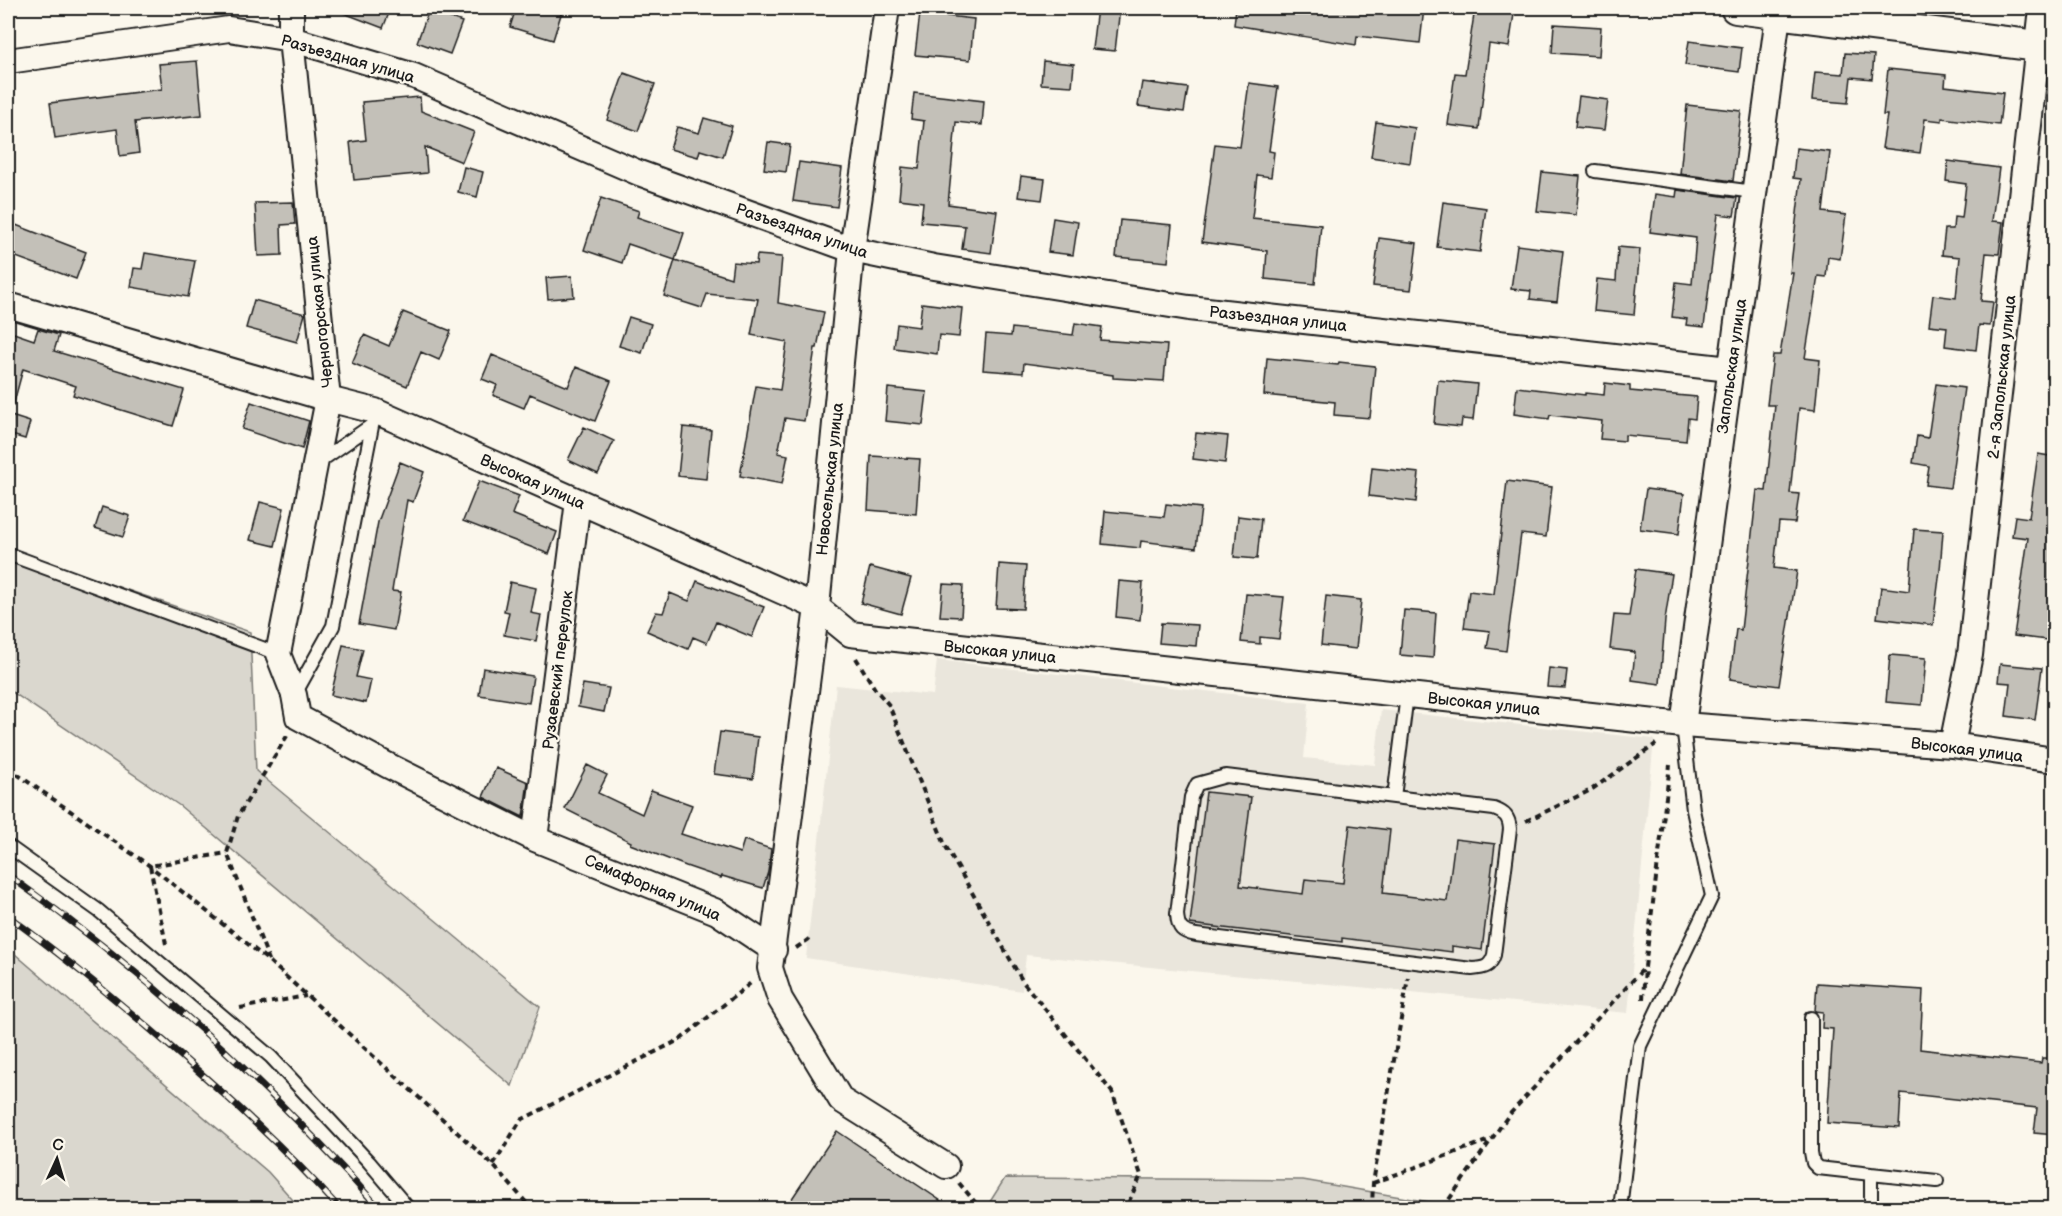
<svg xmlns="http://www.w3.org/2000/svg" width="2062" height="1216" font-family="'Balsamiq Sans',sans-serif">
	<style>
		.built { fill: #eae6dc }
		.green { fill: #dad7ce; stroke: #7b7a75; stroke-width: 1.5 }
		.building { fill: #c3c0b8; stroke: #1c1c1c; stroke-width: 1.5 }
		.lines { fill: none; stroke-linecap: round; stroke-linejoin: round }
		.service-casing { stroke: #1c1c1c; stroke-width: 16 }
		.minor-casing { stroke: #1c1c1c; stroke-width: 28 }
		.tertiary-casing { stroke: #1c1c1c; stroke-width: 34 }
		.path { stroke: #1c1c1c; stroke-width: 4; stroke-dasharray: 6 4.5; stroke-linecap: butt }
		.service { stroke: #fbf7ec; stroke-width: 12 }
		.minor { stroke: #fbf7ec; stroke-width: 24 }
		.tertiary { stroke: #fbf7ec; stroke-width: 30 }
		.rail-casing { stroke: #1c1c1c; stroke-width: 7 }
		.rail { stroke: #fbf7ec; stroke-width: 4.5; stroke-dasharray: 14; stroke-linecap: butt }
		.labels { text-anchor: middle; stroke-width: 4.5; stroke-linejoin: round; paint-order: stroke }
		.street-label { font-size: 16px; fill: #1c1c1c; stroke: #fbf7ec }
	</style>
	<rect width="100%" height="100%" fill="#fbf7ec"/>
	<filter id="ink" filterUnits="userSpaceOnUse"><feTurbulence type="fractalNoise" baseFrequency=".0167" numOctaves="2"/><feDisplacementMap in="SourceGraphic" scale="12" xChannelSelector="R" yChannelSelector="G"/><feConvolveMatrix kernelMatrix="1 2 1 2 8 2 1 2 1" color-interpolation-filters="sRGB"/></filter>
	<g filter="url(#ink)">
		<path class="built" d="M937 660 1309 703 1304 758 1375 765 1381 710 1654 739 1628 1013 1026 955 1022 991 806 958 836 685 933 695Z"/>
		<path class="green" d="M8 549 250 632 256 771 540 1007 512 1086 180 806 8 689Z
			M8 948 268 1172 300 1208H8Z
			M1005 1178 1303 1180 1464 1208H986Z"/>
		<path class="building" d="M333 8H391L383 28 333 9Z
			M516 8H563L553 40 510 27Z
			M1097 8H1120L1115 51 1092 49Z
			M1236 8H1424L1420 43 1357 36 1356 45 1234 25Z
			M1475 8 1514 14 1509 47 1489 44 1479 129 1448 125 1455 73 1465 74Z
			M429 10 462 22 450 54 417 42Z
			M920 13 974 19 970 60 915 55Z
			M1554 24 1601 27 1599 56 1552 53Z
			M1689 41 1742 48 1739 72 1685 65Z
			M1845 53 1874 55 1872 79 1851 77 1848 103 1812 100 1815 72 1843 74Z
			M197 61 202 115 135 122 139 153 120 156 117 129 55 138 50 103 162 89 159 64Z
			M1043 61 1074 64 1072 86 1041 84Z
			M1888 69 1946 75 1945 86 2003 93 1999 125 1942 118V121L1925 119 1920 153 1882 148 1887 115H1883Z
			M624 73 655 84 638 131 607 120Z
			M1142 82 1188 88 1184 112 1138 106Z
			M1249 83 1278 87 1269 151 1274 152 1271 177 1257 175 1252 218 1321 225 1315 284 1265 279 1267 251 1202 242 1215 144 1240 147Z
			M914 93 984 101 982 125 956 122 948 204 997 211 991 253 962 249 965 226 921 222 923 202 899 199 902 167 919 169 924 121 911 119Z
			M1579 96 1608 100 1604 130 1575 127Z
			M420 97 421 111 474 132 462 162 425 147 427 173 354 180 350 142 366 140 362 102Z
			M1687 105 1741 111 1733 181 1680 174Z
			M704 118 732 126 723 157 700 150 698 157 670 149 677 127 699 133Z
			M1376 122 1415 128 1410 163 1371 157Z
			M768 142 790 145 786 172 764 169Z
			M1796 148 1830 152 1823 212 1846 215 1840 259 1828 257 1826 277 1818 276 1805 358 1820 360 1815 410 1799 408 1790 493 1799 494 1795 523 1779 522 1774 568 1797 571 1779 686 1730 679 1736 629 1741 630 1757 490 1766 491 1775 405H1767L1773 355H1780L1793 273H1790L1801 179 1793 178Z
			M1948 161 1999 168 1992 221 2003 222 1999 254 1986 253 1981 301 1993 302 1990 326 1979 325 1976 350 1945 346 1947 327 1929 325 1933 295 1956 298 1960 257 1942 255 1945 229H1953L1954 217 1962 218 1966 184 1946 181Z
			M799 162 842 168 837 207 793 201Z
			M464 167 483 172 477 197 458 192Z
			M1542 172 1580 176 1576 215 1537 211Z
			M1021 176 1045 179 1042 200 1018 197Z
			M1677 190 1737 198 1734 216 1718 214 1704 327 1686 325 1687 319 1672 317 1676 282 1692 284 1696 238 1650 232 1655 194 1676 197Z
			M601 198 639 211 637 217 684 233 675 260 628 244 622 263 584 250Z
			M293 202 295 224 281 225 282 255 258 256 255 203Z
			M1443 202 1486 208 1480 252 1437 247Z
			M1053 218 1078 222 1073 255 1048 252Z
			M1120 220 1172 225 1168 262 1116 257Z
			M8 222 86 252 76 279 8 254Z
			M1379 238 1417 243 1411 290 1373 286Z
			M1517 245 1563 251 1557 302 1530 299 1531 291 1511 289Z
			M1618 247 1640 249 1634 315 1594 311 1597 279 1616 281Z
			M145 253 195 261 188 297 131 287 134 268 142 269Z
			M757 255 782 257 778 303 824 312 817 348H815L804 421 785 418 778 453 788 455 782 484 740 476 756 386 780 390 787 342 751 335 758 299 707 294 702 308 664 296 675 260 731 278 733 262 756 264Z
			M572 276 574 297 548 299 546 278Z
			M254 300 305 314 297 342 246 328Z
			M922 303 962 308 959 337 939 335 937 354 894 348 897 324 919 327Z
			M403 312 451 331 439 360 421 352 407 386 352 363 364 335 389 346Z
			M629 317 651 324 642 353 619 346Z
			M1075 323 1102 327 1100 340 1167 345 1164 381 1113 378V375L1024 363 1023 373 983 370 986 334 1011 336 1012 328 1073 335Z
			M38 329 59 335 54 351 184 390 173 426 73 395 76 386 23 369 13 406 8 405V331L34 340Z
			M492 355 568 387 576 367 611 381 595 421 530 394 524 408 493 395 497 385 482 379Z
			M1267 358 1338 365 1339 362 1375 366 1370 418 1334 415 1335 402 1264 395Z
			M1438 380 1477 384 1473 420 1462 419 1461 427 1434 424Z
			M1605 383 1630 386V391L1697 397 1695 419 1688 418 1686 441 1625 435V441L1600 439 1602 421 1550 415 1549 419 1514 414 1517 387 1585 395V393L1604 395Z
			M1936 384 1964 388 1950 488 1926 485 1929 466 1913 463 1917 436 1928 438Z
			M888 388 927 392 923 425 885 421Z
			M251 402 309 421 302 449 242 429Z
			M8 415 30 422 25 439 8 434Z
			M584 427 614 441 598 474 568 460Z
			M683 427 711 430 706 479 678 476Z
			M1196 433 1228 436 1225 463 1193 459Z
			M2038 454 2055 457V563L2051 591 2055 592V630H2049L2047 640 2014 636 2028 538 2012 536 2015 516 2029 518Z
			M871 456 920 459 916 514 868 510Z
			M400 462 424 472 413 502 407 500 392 591 401 592 394 630 359 624 378 522Z
			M1372 468 1419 473 1416 502 1369 496Z
			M479 481 519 496 512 514 557 532 549 554 463 521Z
			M1507 481 1552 487 1546 537 1521 534 1506 651 1487 648 1490 631 1464 628 1469 591 1494 594Z
			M1646 489 1684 494 1679 534 1640 529Z
			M260 502 284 508 275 546 250 540Z
			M1166 504 1201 508 1196 548 1141 541 1140 548 1102 544 1105 511 1164 517Z
			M102 507 130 516 123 537 95 528Z
			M1238 516 1261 519 1257 559 1234 557Z
			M1914 529 1943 531 1940 570 1933 625 1877 618 1881 587 1909 591Z
			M999 564 1026 566 1023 609 996 608Z
			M870 567 911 578 901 614 861 603Z
			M1636 569 1672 574 1665 620 1660 684 1632 680 1635 652 1610 649 1614 615 1629 616Z
			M697 581 764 607 752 637 716 622 707 643 693 637 688 649 647 631 656 612 663 613 670 593 689 601Z
			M1119 581 1143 583 1140 620 1116 617Z
			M510 582 536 588 531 613 541 615 536 641 504 635 509 612 504 611Z
			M943 584 963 585 961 617 940 616Z
			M1246 594 1284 597 1279 639 1260 637V644L1241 642Z
			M1326 596 1361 600 1356 649 1321 645Z
			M1404 610 1436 613 1433 658 1400 655Z
			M1161 623 1198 625 1196 646 1159 643Z
			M343 645 363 649 356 677 371 680 366 703 331 695Z
			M1890 655 1926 658 1922 705 1886 702Z
			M2000 664 2042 668 2035 720 2006 716 2010 683 1998 682Z
			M483 668 533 676 529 703 479 695Z
			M1549 668 1567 670 1565 688 1547 687Z
			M583 684 609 688 604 712 578 707Z
			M720 732 758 737 753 779 714 774Z
			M587 765 607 775 598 793 642 814 651 790 692 805 681 834 740 853 744 840 771 849 768 872 763 888 722 876 721 878 686 866 630 844 631 842 565 809Z
			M496 768 528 782 523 817 483 797Z
			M1206 792 1251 797 1240 886 1303 894 1305 879 1343 883 1350 825 1390 830 1383 893 1447 901 1455 839 1495 844 1482 950 1452 946V952L1342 938V942L1190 924Z
			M1817 983 1923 990 1920 1049 2041 1063 2042 1058H2055V1135L2034 1133 2037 1108 1901 1093 1899 1128 1827 1123 1833 1029 1822 1028 1823 1012 1815 1011Z
			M837 1131 953 1209H785Z"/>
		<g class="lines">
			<g class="service-casing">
				<path id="service" d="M1595 171 1754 192
					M316 464 372 425
					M8 554 278 654
					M295 694 333 626 375 411
					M1394 797 1494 809C1505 813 1509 817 1510 829L1494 955C1490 967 1485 968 1472 969L1196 935C1182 932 1178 929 1177 914L1191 797 1197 784 1226 776 1394 797 1407 695
					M8 846 99 911 271 1057 369 1162 408 1208
					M1811 1018V1152L1813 1163 1818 1168 1871 1174V1208
					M1871 1174 1937 1181
					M1620 1208 1640 1046 1712 896 1693 810 1683 725"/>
			</g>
			<g class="minor-casing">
				<path id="minor" d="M291 8V39L328 399 278 654 294 695 298 717 387 765 535 839 717 912 774 950
					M887 8 852 250 817 607 770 968 780 999 841 1100 946 1166
					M8 61 229 29 291 39 414 76 639 173 852 250 934 267 1189 308 1730 369
					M8 305 328 399 375 411 817 607 850 634 1683 725 1952 745 2054 760
					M1683 725 1779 8
					M1952 745 1970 655 2042 8
					M535 839 578 501"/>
			</g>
			<g class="tertiary-casing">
				<path id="tertiary" d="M1736 8 2054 48"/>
			</g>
			<path class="path" d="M856 658 875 689 889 705 945 845 1023 982 1112 1092 1141 1175 1126 1208
				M8 768 150 866 269 961 493 1165 531 1208
				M1526 821 1591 790 1656 744
				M166 944 150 866 227 853
				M796 948 809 939
				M269 960 227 853 238 816 287 736
				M1643 999 1645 967
				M240 1008 306 996
				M493 1165 521 1120 681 1039 752 982
				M959 1183 980 1208
				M1373 1183 1489 1140
				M1372 1208 1373 1183 1408 978
				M1443 1208 1508 1116 1645 967 1670 765"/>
			<use href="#service" class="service"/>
			<use href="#minor" class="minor"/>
			<use href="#tertiary" class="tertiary"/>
			<g class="rail-casing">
				<path id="rail" d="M8 875C144 971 269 1084 379 1208
					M8 916C62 955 113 997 164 1041 225 1094 285 1148 339 1208"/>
			</g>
			<use href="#rail" class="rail"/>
		</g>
	</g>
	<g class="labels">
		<g class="street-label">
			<text transform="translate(348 58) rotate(16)" y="6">Разъездная улица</text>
			<text transform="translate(802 230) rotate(19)" y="6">Разъездная улица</text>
			<text transform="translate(319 312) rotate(-96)" y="6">Черногорская улица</text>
			<text transform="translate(1278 318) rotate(6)" y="6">Разъездная улица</text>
			<text transform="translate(1731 366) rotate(-82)" y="6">Запольская улица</text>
			<text transform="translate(2001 377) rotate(-84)" y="6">2-я Запольская улица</text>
			<text transform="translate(829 479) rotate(-84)" y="6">Новосельская улица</text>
			<text transform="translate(533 481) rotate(24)" y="6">Высокая улица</text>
			<text transform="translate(1000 651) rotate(6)" y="6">Высокая улица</text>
			<text transform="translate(557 670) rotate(-83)" y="6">Рузаевский переулок</text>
			<text transform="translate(1484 703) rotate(6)" y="6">Высокая улица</text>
			<text transform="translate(1967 749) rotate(7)" y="6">Высокая улица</text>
			<text transform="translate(653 887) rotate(23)" y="6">Семафорная улица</text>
		</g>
	</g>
	<rect width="2062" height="1216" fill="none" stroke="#fbf7ec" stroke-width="30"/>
	<rect x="15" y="15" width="2032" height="1186" fill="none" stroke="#1c1c1c" stroke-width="2" filter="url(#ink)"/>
	<g transform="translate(57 1159) rotate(4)" stroke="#fbf7ec" stroke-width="4.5" paint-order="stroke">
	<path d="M0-4.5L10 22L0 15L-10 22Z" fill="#1c1c1c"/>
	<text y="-9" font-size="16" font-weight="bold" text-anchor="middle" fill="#1c1c1c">С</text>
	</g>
</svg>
